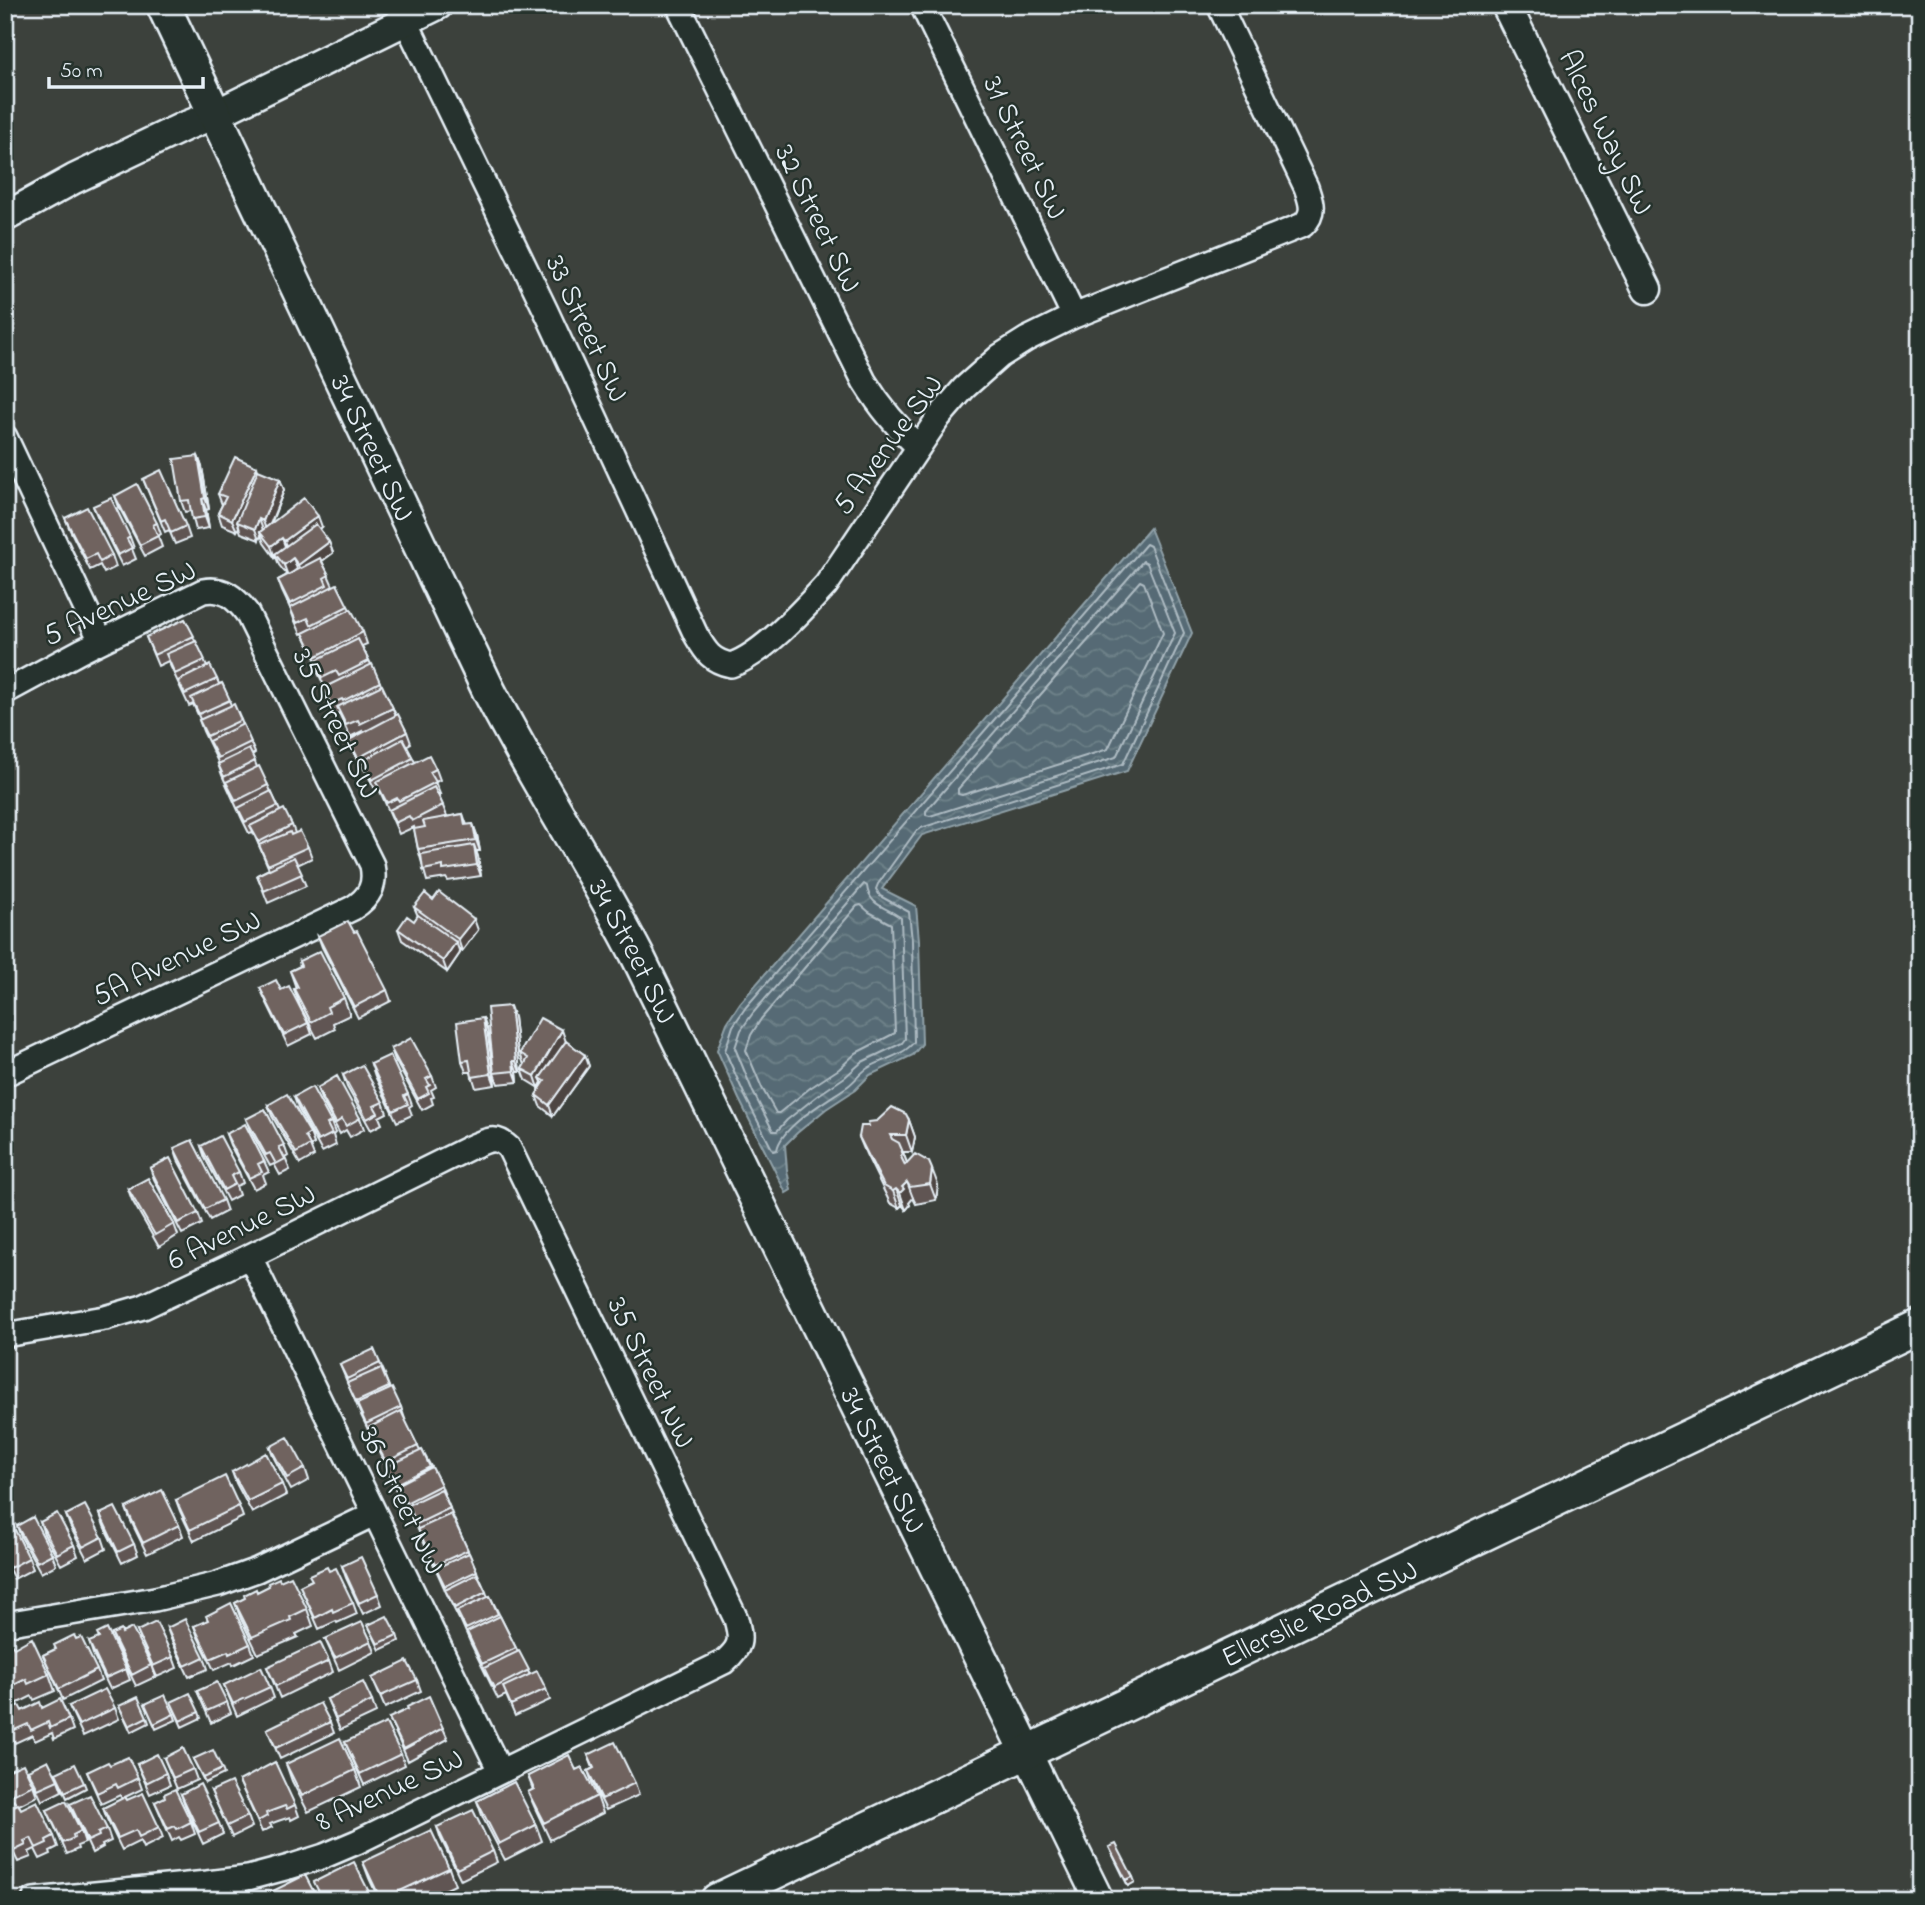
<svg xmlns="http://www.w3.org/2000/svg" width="1925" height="1905" font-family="'Indie Flower',sans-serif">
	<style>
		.water { fill: url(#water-waves); stroke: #90a1a9; stroke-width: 2 }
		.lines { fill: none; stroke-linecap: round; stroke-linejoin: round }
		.shore { stroke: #aebbc3; stroke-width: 2 }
		.minor-casing { stroke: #e8f1f8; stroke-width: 28 }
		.tertiary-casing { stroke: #e8f1f8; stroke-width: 33 }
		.secondary-casing { stroke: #e8f1f8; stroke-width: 37 }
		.minor { stroke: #26332d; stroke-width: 23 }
		.tertiary { stroke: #26332d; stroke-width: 28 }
		.secondary { stroke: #26332d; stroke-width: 32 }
		.wall { fill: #605552; stroke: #e8f1f8; stroke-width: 2 }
		.shaded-wall { fill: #4e4542; stroke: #e8f1f8; stroke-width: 2 }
		.building { fill: #70635f; stroke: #e8f1f8; stroke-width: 2 }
		.labels { text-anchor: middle; stroke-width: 5; stroke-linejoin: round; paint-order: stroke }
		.street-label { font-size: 30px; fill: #e8f1f8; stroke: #26332d }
	</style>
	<defs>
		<pattern id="water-waves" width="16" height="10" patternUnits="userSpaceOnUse" patternTransform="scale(1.75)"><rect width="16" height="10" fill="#566b74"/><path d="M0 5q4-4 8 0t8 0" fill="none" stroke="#6e8189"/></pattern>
	</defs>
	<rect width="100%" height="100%" fill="#3c413c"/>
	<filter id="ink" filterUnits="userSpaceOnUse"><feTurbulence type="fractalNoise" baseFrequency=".0143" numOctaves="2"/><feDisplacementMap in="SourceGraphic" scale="14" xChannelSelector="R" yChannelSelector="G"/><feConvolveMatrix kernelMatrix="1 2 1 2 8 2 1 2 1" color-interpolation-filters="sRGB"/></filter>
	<g filter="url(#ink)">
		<path class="water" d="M1150 528 1192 633 1127 771 922 835 882 889 916 906 919 940 922 1044 913 1055 870 1075 855 1090 826 1109 797 1133 785 1145 787 1170 791 1190 786 1193 739 1099 717 1050 727 1023 740 1003Z"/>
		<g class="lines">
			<path class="shore" d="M1146 544 1150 546 1184 633 1123 764 921 828 916 831 878 884 876 889 880 896 909 912 912 941 914 1042C903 1056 883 1059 868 1068 860 1073 855 1081 848 1086 828 1100 781 1126 777 1150L773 1151 745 1096 725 1051 733 1026 746 1007Z
				M1143 561 1147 563 1175 633 1116 757 930 816 926 815V811Z
				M1140 581 1144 583 1163 633 1108 749 962 795 958 794V789Z
				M864 884 867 886C869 906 887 907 901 918L905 1039 902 1043 862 1062 845 1077 817 1096 787 1120 777 1131H773L753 1092 735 1048 741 1030 753 1013Z
				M861 905 869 912 891 924 895 1033 856 1053 839 1069 810 1088 779 1113H776L762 1088 746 1050 751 1035 761 1019 857 906Z"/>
			<g class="minor-casing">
				<path id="minor" d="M398 5 546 311 696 635C706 652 711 661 731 665 762 655 803 610 826 585L939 417 964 388 1000 356 1027 339 1074 316 1303 225C1316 213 1311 202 1306 187L1219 5
					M678 5 864 381C880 407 896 427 919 447
					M922 5 1074 316
					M5 437 101 641
					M5 692 81 651 203 591C223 587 235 597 247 613L372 865C376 885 370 897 353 908L5 1074
					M250 1257 500 1771
					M5 1335 105 1318 143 1307 234 1264 471 1147C487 1141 495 1134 509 1148L736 1619C742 1641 741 1647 724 1662L357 1842 324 1856 289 1867 248 1878 207 1883 34 1900
					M5 1624 155 1599 218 1584 257 1570 374 1514"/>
			</g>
			<g class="tertiary-casing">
				<path id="tertiary" d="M1506 5 1647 289
					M5 217 74 179 183 127 216 114 438 5
					M1026 1751 1099 1900"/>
			</g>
			<g class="secondary-casing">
				<g id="secondary">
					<path id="s1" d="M163 5 488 689C535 781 592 867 639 959L1026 1751"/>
					<path id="s2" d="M717 1900 1920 1326"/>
				</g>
			</g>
			<use href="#minor" class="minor"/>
			<use href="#tertiary" class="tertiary"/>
			<use href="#secondary" class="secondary"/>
		</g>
		<path class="wall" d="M198 456 202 467 209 509 206 510 209 528 196 530 191 511 185 512 181 501Z
			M258 471 280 479 284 490 271 524 322 527 320 529 329 542 333 553 322 561 333 586 348 606 363 632 367 644 362 646 396 715 407 732 411 743 406 746 415 762 436 769 440 780 435 782 440 794H438L447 816 446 817 463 814 467 825 473 824 477 835 480 851H476L481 876 448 881 446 878 427 881 418 849 414 827 399 834 379 789 376 791 364 768 363 769 353 751 349 740 362 733V731L350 737 339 713 335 715 327 699 323 688 325 687 318 673 314 661H316L303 633 301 634 294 619 290 608 282 591 278 580 287 575 279 565 276 557 275 558 264 543 261 535 259 540 241 533 239 527 237 531 222 525 218 513 222 505 218 494Z
			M143 479 186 526 190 538 175 544 169 530 165 532Z
			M115 496 157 523 161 534 158 536 162 547 145 556 119 507Z
			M93 506 130 537 134 548 132 549 136 559 122 566 98 518Z
			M65 518 112 555 116 567 104 573 100 565 90 570 70 530Z
			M185 619 207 667 217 679 219 684 222 683 231 705 241 720 255 753 252 755 257 767 268 785 280 811 292 825 295 833 308 847 312 858 297 865 306 886 268 903 257 875 269 869 261 850 253 832 249 833 242 819 222 775 218 764H219L203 731 199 720 200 719 193 704 189 706 168 661 158 666 146 637Z
			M414 907 478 930 462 951 458 948 460 953 447 972 402 940 398 929 414 921 418 916Z
			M318 936 387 990 391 1001 358 1018 322 947Z
			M299 961 344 998 350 1015 333 1023 335 1029 317 1038 300 1006 294 989 296 988 290 971 300 966Z
			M260 988 281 990 308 1023 312 1034 288 1046 265 999Z
			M514 1017 520 1072H517L518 1082 498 1084 494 1073Z
			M487 1029 495 1085 476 1088 471 1072H466L462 1061Z
			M566 1042 585 1055 589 1066 553 1116 540 1106 536 1095 543 1085 542 1082 539 1088 526 1080 522 1069 524 1065 520 1053Z
			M391 1049 432 1076 436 1087 431 1090 434 1097 431 1098 433 1104 422 1110 395 1060Z
			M371 1064 408 1094 412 1105 409 1107 412 1115 397 1122 375 1076Z
			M343 1075 383 1102 387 1113 379 1117 382 1124 371 1130 347 1087Z
			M317 1088 360 1118 364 1129 350 1137 346 1130 340 1134 321 1099Z
			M294 1097 331 1122 335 1133 333 1135 336 1145 322 1152 298 1108Z
			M268 1105 310 1133 314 1144 310 1146 314 1156 300 1164 272 1116Z
			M246 1119 284 1145 288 1156 285 1158 290 1170 280 1175 274 1164 270 1166 250 1130Z
			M909 1120 915 1137 912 1152H903L907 1163 938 1185 936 1200 916 1204 913 1198 909 1203 910 1205 906 1210 902 1205 899 1208 890 1203 866 1154 859 1137Z
			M226 1134 264 1161 269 1172 263 1175 266 1183 254 1189 230 1145Z
			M201 1146 239 1172 243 1183 236 1186 239 1195 228 1201 205 1158Z
			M174 1148 223 1200 227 1211 210 1220 178 1160Z
			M150 1168 198 1213 202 1224 182 1234 154 1179Z
			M128 1189 174 1224 178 1235 159 1247 132 1200Z
			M380 1363 385 1374H384L390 1389 401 1407 405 1419H404L420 1451 422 1450 441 1485 454 1519 488 1597 490 1596 518 1652 530 1675 546 1689 550 1700 515 1716 506 1695 498 1699 471 1644 460 1619H459L450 1601 411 1514 400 1495 399 1496 390 1479 386 1467 361 1415 340 1365Z
			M270 1447 305 1468 309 1480 291 1490 274 1458Z
			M232 1472 282 1484 286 1495 252 1513 236 1483Z
			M176 1500 239 1506 243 1517 194 1541 180 1511Z
			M126 1508 179 1525 183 1536 147 1554 130 1519Z
			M100 1514 134 1544 138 1555 122 1563 104 1526Z
			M66 1515 102 1537 106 1549 87 1559 70 1526Z
			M40 1522 74 1545 78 1556 61 1565 44 1534Z
			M5 1525 29 1558 33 1569 14 1579 5 1561Z
			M17 1526 52 1554 56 1565 41 1573 21 1537Z
			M342 1566 378 1594 382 1605 363 1614 346 1578Z
			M329 1571 353 1603 357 1614 337 1623 336 1621 319 1629 300 1586Z
			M280 1581 307 1609 313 1626 296 1634 298 1637 258 1654 241 1619 235 1603Z
			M368 1625 397 1635 399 1641 380 1650Z
			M194 1626 250 1644 254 1655 233 1665 232 1662 214 1670 198 1637Z
			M167 1628 204 1657 208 1669 189 1677 171 1639Z
			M137 1631 173 1657 177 1668 157 1677Z
			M122 1633 151 1665 155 1677 136 1686 116 1645 112 1634Z
			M76 1639 97 1670 101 1681 63 1700 43 1655Z
			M325 1639 371 1641 375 1652 339 1670Z
			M89 1642 126 1669 130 1680 110 1689 93 1654Z
			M5 1646 14 1648 49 1674 55 1691 34 1700 32 1696 14 1705 12 1700 5 1703Z
			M329 1661 333 1672 280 1698 267 1667Z
			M372 1678 417 1680 421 1691 385 1708Z
			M224 1685 270 1687 274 1698 237 1716Z
			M197 1691 227 1702 231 1713 211 1723Z
			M327 1699 372 1701 376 1713 340 1730Z
			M171 1702 199 1712 201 1718 182 1727Z
			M145 1704 174 1714 176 1720 156 1729Z
			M69 1706 115 1708 119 1719 83 1736Z
			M119 1706 147 1717 149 1723 131 1732Z
			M42 1708 69 1719 73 1730 54 1739 52 1733 35 1741 32 1735 15 1743 5 1724V1712Z
			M389 1718 443 1728 448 1739 408 1761Z
			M330 1722 334 1733 280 1759 267 1729Z
			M345 1742 401 1754 405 1765 364 1785Z
			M588 1755 635 1783 639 1795 606 1810 592 1782 588 1771 593 1768Z
			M164 1758 193 1769 197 1780 177 1789Z
			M193 1759 222 1769 224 1774 205 1783Z
			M137 1764 166 1773 170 1785 150 1794Z
			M286 1764 355 1770 361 1787 308 1812 292 1781Z
			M110 1765 138 1778 142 1789 125 1797 127 1800 159 1827 163 1838 143 1848 140 1841 122 1850 107 1819 103 1808 122 1799 120 1795 101 1804 87 1772Z
			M28 1770 58 1780 62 1791 42 1801Z
			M576 1770 597 1796 603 1813 550 1840 535 1808 528 1792 533 1790 528 1776Z
			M5 1772 33 1785 37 1796 19 1805 21 1809 54 1836 58 1847 50 1851 51 1854 40 1859 35 1849 29 1852 31 1857 18 1862 5 1835V1810L16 1805 14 1800 5 1804Z
			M56 1773 84 1783 86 1788 67 1798Z
			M239 1781 295 1805 299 1816 291 1820 290 1817 278 1821 270 1824 272 1827 262 1832Z
			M211 1791 248 1816 252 1827 232 1837Z
			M181 1794 219 1823 223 1834 203 1844 185 1805Z
			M477 1801 536 1825 542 1841 505 1860 483 1818Z
			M155 1802 191 1822 195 1834 181 1840 179 1837 172 1841Z
			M70 1804 107 1829 111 1841 102 1845 103 1847 92 1853 75 1816Z
			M47 1810 81 1831 85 1843 77 1846 78 1849 67 1854Z
			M437 1827 493 1851 497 1862 461 1880 441 1839Z
			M1109 1847 1133 1877 1135 1882 1128 1886Z
			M363 1862 449 1868 455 1885 423 1900H379L369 1878Z"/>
		<path class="shaded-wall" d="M198 456 202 467 209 509 205 498Z
			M257 467 261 478 237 522 239 527 237 531 232 520Z
			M280 479 284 490 267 532 263 521Z
			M202 499 206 510 209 528 205 517Z
			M318 516 322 527 289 552 284 541Z
			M259 519 263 530 260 532 261 535 259 540 255 529Z
			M282 538 286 549 275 554 276 557 275 558 271 546Z
			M329 542 333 553 302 576 298 565Z
			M293 558 297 569 288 576 284 565Z
			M473 824 477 835 480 851 476 840Z
			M474 845 478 856 481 876 477 865Z
			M474 919 478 930 462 951 458 939Z
			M456 942 460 953 447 972 443 961Z
			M510 1006 514 1017 520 1072 516 1061Z
			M483 1018 487 1029 495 1085 491 1074Z
			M562 1030 566 1042 540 1078 542 1082 539 1088 535 1076Z
			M585 1055 589 1066 553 1116 549 1105Z
			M513 1061 517 1072 518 1082 514 1071Z
			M909 1120 915 1137 912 1152 906 1135Z
			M310 1133 314 1144 310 1146 305 1136Z
			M902 1150 908 1166 907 1174 901 1157Z
			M932 1169 938 1185 936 1200 930 1184Z
			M907 1182 913 1198 909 1203 910 1205 906 1210 900 1193 902 1187Z
			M896 1189 902 1205 899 1208 893 1191Z"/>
		<path class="building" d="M198 456 205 498 202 499 205 517 192 519 189 500 181 501 174 459Z
			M235 457 257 467 232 520 218 513 226 497 218 494Z
			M161 470 186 526 171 533 165 519 161 521 143 479Z
			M258 470 280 479 263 521 259 519 255 529 237 522Z
			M137 484 157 523 153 525 158 536 140 545 115 496Z
			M111 498 130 537 127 539 132 548 118 555 93 506Z
			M304 498 318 516 284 541 282 538 271 546 260 532Z
			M87 507 112 555 100 562 96 554 86 559 65 518Z
			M316 524 329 542 298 565 293 558 284 565 275 554Z
			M320 558 329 575 324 578 327 585 290 604 278 580Z
			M337 584 348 606 311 625 308 618 297 623 290 608Z
			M351 609 363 632 315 657 303 633Z
			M185 619 194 636 154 655 146 637Z
			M358 639 369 661 339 676 336 671 322 678 314 661Z
			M196 641 205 660 175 674 166 654Z
			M372 664 380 682 343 701 342 699 331 704 323 688Z
			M210 665 217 679 185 694 178 681Z
			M222 683 230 700 199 714 191 698Z
			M382 685 393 708 360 724 358 720 346 725 337 707Z
			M234 704 241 720 207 736 199 720Z
			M398 714 407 732 358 758 349 740Z
			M243 724 251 742 218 758 209 741Z
			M403 739 413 758 372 780 362 761Z
			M249 749 255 761 224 777 218 764Z
			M429 755 436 769 430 772 436 782 399 801 397 798 387 803 376 782Z
			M259 766 268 785 236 801 226 782Z
			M434 787 443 805 412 821 409 816 395 823 389 810Z
			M271 791 278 806 245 822 238 808Z
			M284 809 292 825 259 842 250 826Z
			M463 814 465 825 473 824 476 840 418 849 414 829 425 827 423 821Z
			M300 831 308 847 268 865 259 845 290 832 291 835Z
			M474 845 477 865 443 870V866L423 870 421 854Z
			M294 857 302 874 264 891 257 875Z
			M439 892 474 919 458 939 414 907 425 893 433 900Z
			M418 915 456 942 443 961 398 929 407 916 414 921Z
			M348 921 354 932 357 931 387 990 354 1007 318 936Z
			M320 951 344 998 327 1007 329 1012 311 1022 294 989 298 987 290 971 301 966 299 961Z
			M276 980 281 990 289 986 308 1023 284 1035 260 988Z
			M510 1006 516 1061H513L514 1071 494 1073 487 1008Z
			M483 1018 491 1074 472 1077 469 1060 462 1061 457 1022Z
			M540 1018 562 1030 535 1076 522 1069 528 1058 520 1053Z
			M411 1038 432 1076 426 1079 430 1085 426 1087 429 1093 418 1099 391 1049Z
			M566 1041 585 1055 549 1105 536 1095 545 1081 540 1078Z
			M390 1055 408 1094 404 1096 408 1104 393 1111 371 1064Z
			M362 1065 383 1102 374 1106 378 1113 367 1119 343 1075Z
			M337 1076 360 1118 346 1126 342 1119 336 1123 317 1088Z
			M312 1087 331 1122 327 1124 332 1134 318 1141 294 1097Z
			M287 1094 310 1133 305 1136 310 1145 296 1153 268 1105Z
			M892 1107 906 1114 909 1120 906 1135H890L892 1139 899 1143 902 1150 901 1157 905 1165 915 1154 929 1162 932 1169 930 1184 910 1187 907 1182 902 1187 904 1189 900 1193 896 1189 893 1191 884 1186 859 1137 861 1126H869L868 1122 877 1121Z
			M265 1109 284 1145 279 1147 285 1159 276 1164 270 1153 266 1155 246 1119Z
			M245 1124 264 1161 258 1164 262 1172 249 1178 226 1134Z
			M220 1136 239 1172 231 1176 235 1184 224 1190 201 1146Z
			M192 1140 223 1200 205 1209 174 1148Z
			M170 1158 198 1213 178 1223 150 1168Z
			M148 1178 174 1224 155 1235 128 1189Z
			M374 1349 380 1363 347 1379 340 1365Z
			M381 1368 389 1387 356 1402 347 1383Z
			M392 1388 401 1407 366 1424 357 1404Z
			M401 1411 418 1446 386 1462 368 1428Z
			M288 1437 305 1468 287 1478 270 1447Z
			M422 1450 430 1467 395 1485 386 1467Z
			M266 1453 282 1484 248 1501 232 1472Z
			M432 1467 441 1485 406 1503 397 1485Z
			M225 1476 239 1506 190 1530 176 1500Z
			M441 1489 450 1508 417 1524 408 1505Z
			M162 1490 179 1525 143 1543 126 1508Z
			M85 1505 102 1537 83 1547 66 1515Z
			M115 1507 134 1544 118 1552 100 1514Z
			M57 1513 74 1545 57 1554 40 1522Z
			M451 1514 468 1550 435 1565 418 1529Z
			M33 1517 52 1554 37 1562 17 1526Z
			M11 1522 29 1558 10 1568 5 1558V1525Z
			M469 1553 477 1571 445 1586 436 1568Z
			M361 1557 378 1594 359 1603 342 1566Z
			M327 1567 329 1571 336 1568 353 1603 333 1612 332 1609 315 1618 300 1586 312 1580 309 1575Z
			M477 1574 486 1592 455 1608 445 1590Z
			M291 1576 307 1609 290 1617 291 1620 252 1637 235 1603 245 1598 244 1595 256 1589 257 1592 269 1586 268 1583 279 1578 280 1581Z
			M490 1596 498 1614 466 1629 457 1611Z
			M231 1603 250 1644 229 1654 228 1651 210 1659 194 1626 208 1620 206 1616Z
			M387 1616 397 1635 378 1644 368 1625Z
			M500 1616 516 1648 482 1664 467 1632Z
			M185 1619 204 1657 185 1666 167 1628Z
			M156 1622 173 1657 153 1666 137 1631Z
			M362 1622 371 1641 335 1658 325 1639Z
			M132 1628 151 1665 132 1675 112 1634 121 1630 122 1633Z
			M107 1629 126 1669 106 1678 89 1642 99 1638 97 1634Z
			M74 1635 76 1639 81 1637 97 1670 59 1689 43 1655 56 1649 54 1645Z
			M32 1638 49 1674 28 1684 26 1679 8 1688 5 1683V1646L11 1643 14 1648Z
			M320 1642 329 1661 276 1686 267 1667Z
			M519 1651 529 1670 494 1688 484 1668Z
			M407 1661 417 1680 381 1696 372 1678Z
			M261 1667 270 1687 233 1704 224 1685Z
			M537 1671 546 1689 511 1705 503 1687Z
			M217 1682 227 1702 207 1711 197 1691Z
			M363 1682 372 1701 336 1719 327 1699Z
			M105 1689 115 1708 79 1725 69 1706Z
			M190 1693 199 1712 180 1721 171 1702Z
			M165 1695 174 1714 154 1724 145 1704Z
			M429 1696 443 1728 404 1749 389 1718 408 1709 407 1707Z
			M138 1697 147 1717 129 1726 119 1706Z
			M60 1699 69 1719 50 1728 48 1722 31 1730 28 1724 10 1732 5 1721V1712L19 1705 22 1711 40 1702 42 1708Z
			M320 1703 330 1722 276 1748 267 1729Z
			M386 1723 401 1754 360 1774 345 1742Z
			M340 1738 355 1770 302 1796 286 1764Z
			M615 1742 635 1783 602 1799 588 1771 594 1768 588 1755Z
			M183 1748 193 1769 173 1778 164 1758Z
			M213 1750 222 1769 203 1778 193 1759Z
			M157 1754 166 1773 146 1783 137 1764Z
			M569 1755 576 1770 582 1767 597 1796 544 1823 528 1792 534 1789 528 1776Z
			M128 1757 138 1778 118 1788 116 1784 97 1793 87 1772 108 1762 110 1765Z
			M48 1760 58 1780 38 1789 28 1770Z
			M275 1762 295 1805 287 1809 285 1806 274 1810 266 1813 267 1816 258 1821 239 1781Z
			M23 1764 33 1785 12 1795 10 1789 5 1791V1772Z
			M75 1764 84 1783 65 1792 56 1773Z
			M231 1782 248 1816 227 1826 211 1791Z
			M514 1782 536 1825 499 1844 477 1801Z
			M200 1784 219 1823 199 1832 181 1794Z
			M175 1789 191 1822 177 1829 175 1826 168 1829 155 1802 165 1797 164 1794Z
			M143 1793 159 1827 139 1837 136 1830 118 1838 103 1808 125 1797 127 1800Z
			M90 1795 107 1829 98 1833 99 1836 88 1841 70 1804Z
			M37 1801 54 1836 46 1840 47 1843 36 1848 31 1838 24 1841 26 1845 14 1851 5 1833V1810L18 1804 21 1809Z
			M66 1801 81 1831 73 1835 74 1838 63 1843 47 1810Z
			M473 1810 493 1851 457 1869 437 1827Z
			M431 1830 449 1868 381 1900 363 1862Z
			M1116 1844 1133 1877 1126 1880 1109 1847Z
			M354 1862 373 1900H323L314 1882Z
			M305 1875 318 1900H268L265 1895Z
			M250 1890 255 1900H231Z"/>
	</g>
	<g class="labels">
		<g class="street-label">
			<text transform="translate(1607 132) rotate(64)" y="10">Alces Way SW</text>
			<text transform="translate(1026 147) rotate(64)" y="10">31 Street SW</text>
			<text transform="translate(819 218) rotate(64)" y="10">32 Street SW</text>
			<text transform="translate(588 328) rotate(65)" y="10">33 Street SW</text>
			<text transform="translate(887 444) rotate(-54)" y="10">5 Avenue SW</text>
			<text dy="10" stroke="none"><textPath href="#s1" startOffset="490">34 Street SW</textPath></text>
			<text transform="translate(119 602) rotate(-25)" y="10">5 Avenue SW</text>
			<text transform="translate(337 723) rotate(64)" y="10">35 Street SW</text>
			<text dy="10" stroke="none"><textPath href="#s1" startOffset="1057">34 Street SW</textPath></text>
			<text transform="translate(176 957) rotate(-26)" y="10">5A Avenue SW</text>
			<text transform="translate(241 1226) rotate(-26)" y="10">6 Avenue SW</text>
			<text transform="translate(652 1372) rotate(64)" y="10">35 Street NW</text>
			<text dy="10" stroke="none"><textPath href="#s1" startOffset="1624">34 Street SW</textPath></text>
			<text transform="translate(403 1500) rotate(64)" y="10">36 Street NW</text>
			<text dy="10" stroke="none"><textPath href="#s2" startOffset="667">Ellerslie Road SW</textPath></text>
			<text transform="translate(389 1789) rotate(-25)" y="10">8 Avenue SW</text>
		</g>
	</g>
	<rect width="1925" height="1905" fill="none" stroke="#26332d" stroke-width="28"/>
	<rect x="14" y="14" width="1897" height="1877" fill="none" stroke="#e8f1f8" stroke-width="2.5" filter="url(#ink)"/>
	<path d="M49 77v10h154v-10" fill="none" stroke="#e8f1f8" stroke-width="3.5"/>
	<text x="60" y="77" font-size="21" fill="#e8f1f8" stroke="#26332d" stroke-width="5" paint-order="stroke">50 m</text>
</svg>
